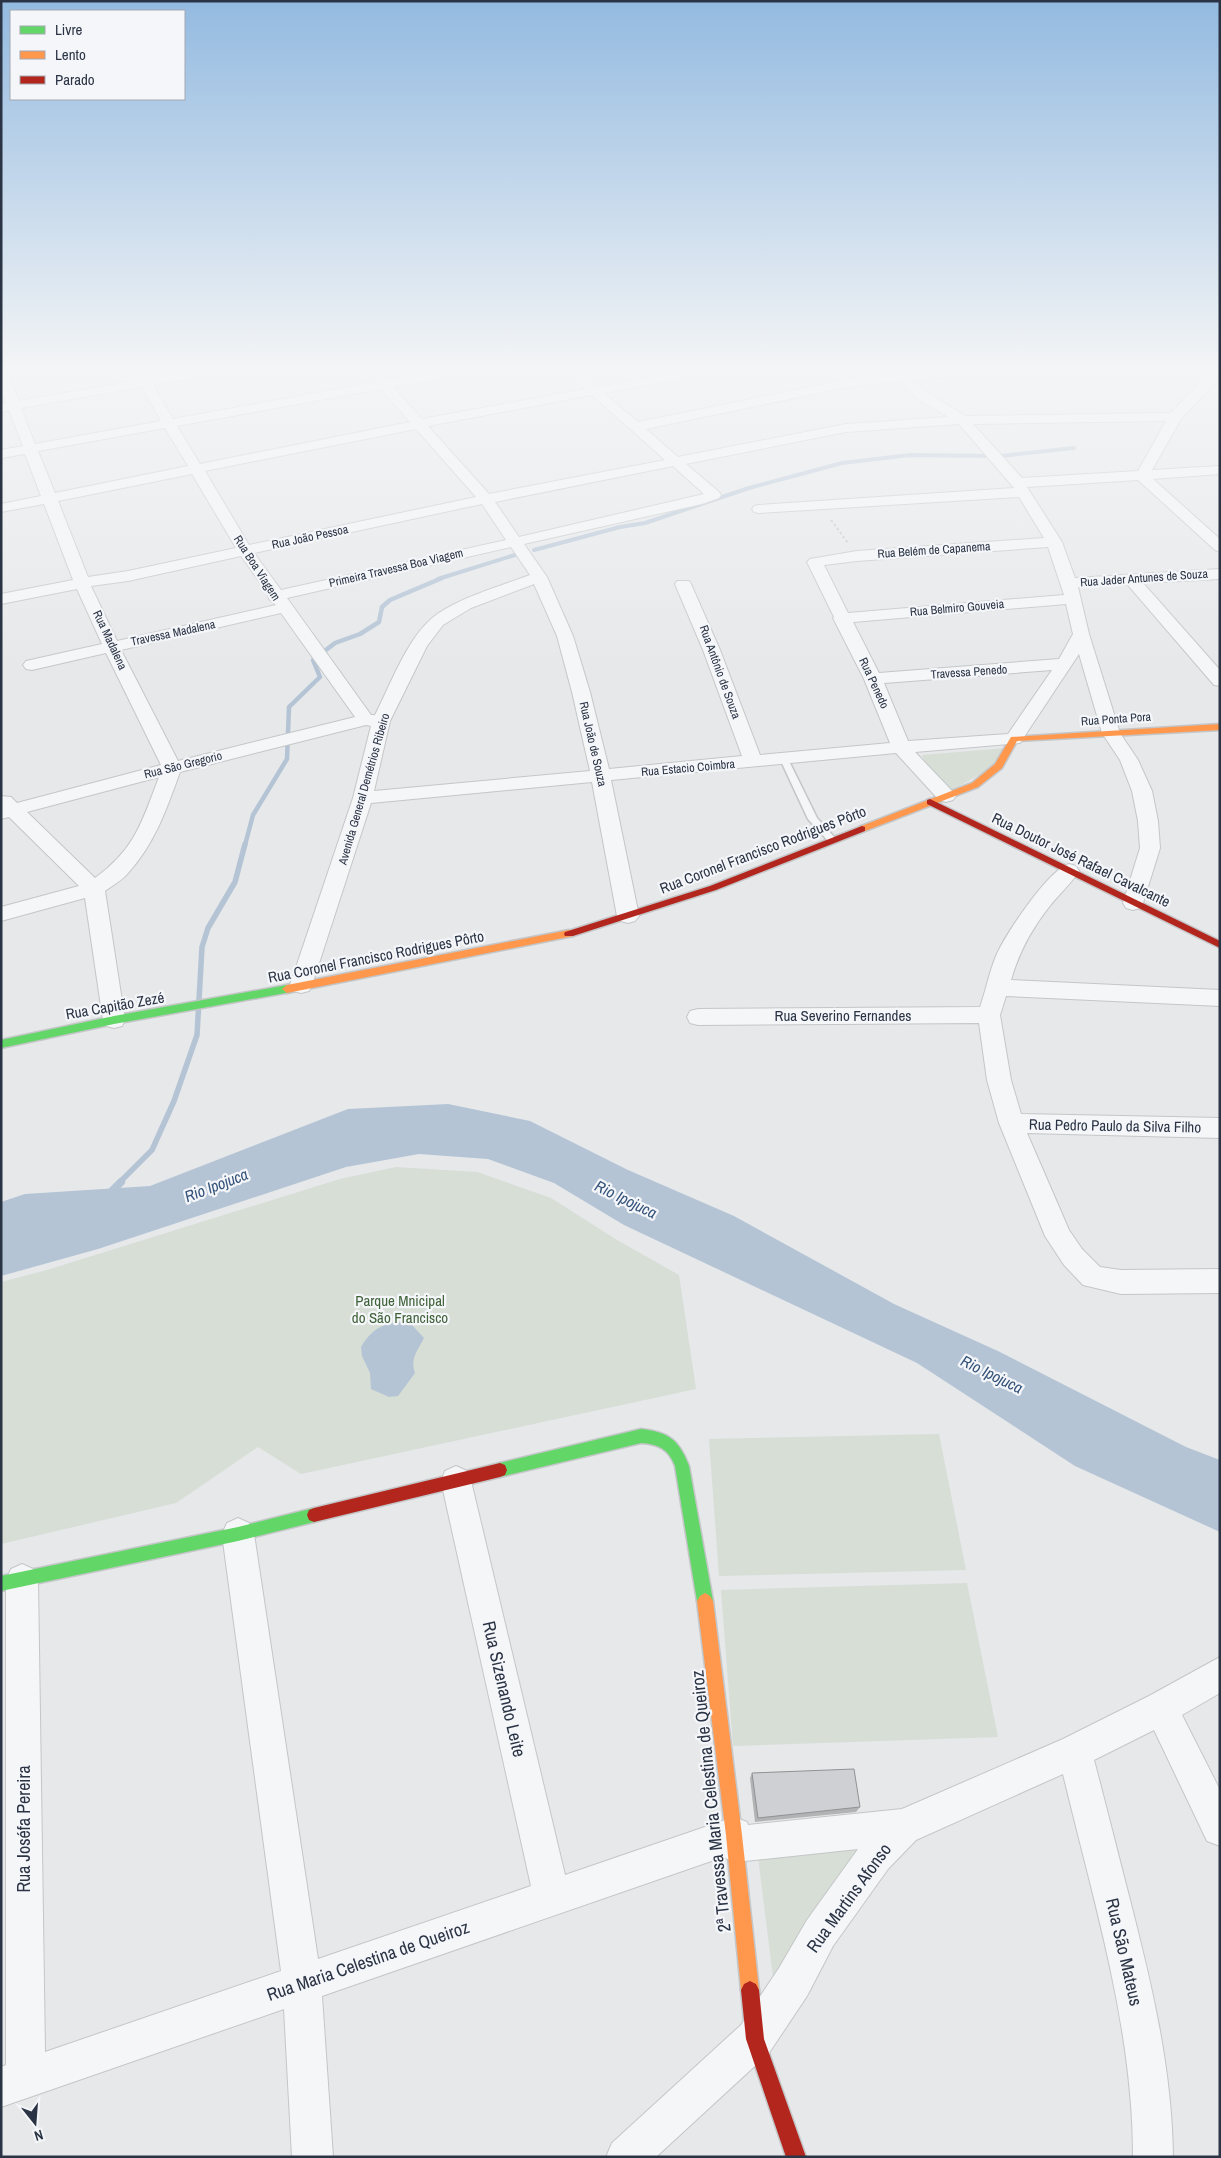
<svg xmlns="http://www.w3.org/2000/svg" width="1221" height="2158" font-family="'Archivo Narrow',sans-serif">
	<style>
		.green { fill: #d6ded6 }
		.water { fill: #b4c4d5 }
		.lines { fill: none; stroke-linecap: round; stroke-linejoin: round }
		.stream-far3 { stroke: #b4c4d5; stroke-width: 4 }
		.stream-far2 { stroke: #b4c4d5; stroke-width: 4.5 }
		.stream-far1 { stroke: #b4c4d5; stroke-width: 5.5 }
		.stream { stroke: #b4c4d5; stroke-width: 8 }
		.lane-casing { stroke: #c4c6c8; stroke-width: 3 }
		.street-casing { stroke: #c4c6c8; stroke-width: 2 }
		.fast-casing { stroke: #c4c6c8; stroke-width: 3 }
		.slow-casing { stroke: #c4c6c8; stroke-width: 3 }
		.jam-casing { stroke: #c4c6c8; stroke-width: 3 }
		.path { stroke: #c5c6ca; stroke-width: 2; stroke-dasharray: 2.5 2.5; stroke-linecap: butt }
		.lane { fill: #f5f6f7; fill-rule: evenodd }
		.street { fill: #f5f6f7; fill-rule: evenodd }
		.fast { fill: #63d668; fill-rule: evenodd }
		.slow { fill: #ff974d; fill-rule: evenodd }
		.jam { fill: #b3261e; fill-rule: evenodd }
		.wall { fill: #b1b3b5 }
		.building { fill: #ced0d3; stroke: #909294 }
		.labels { text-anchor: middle; stroke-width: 4.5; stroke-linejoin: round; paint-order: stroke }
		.far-street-label { font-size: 12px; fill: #2b3445; stroke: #f4f6f9 }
		.street-label { font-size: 15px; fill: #2b3445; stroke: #f4f6f9 }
		.park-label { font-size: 15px; fill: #3f6138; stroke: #f4f6f9 }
		.water-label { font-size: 16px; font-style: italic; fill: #34527a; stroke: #f4f6f9 }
		.near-street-label { font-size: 18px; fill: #2b3445; stroke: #f4f6f9 }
	</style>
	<rect width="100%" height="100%" fill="#e6e8ea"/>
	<path class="green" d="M1006 748 994 767 939 797 922 755Z
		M396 1167 477 1172 551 1198 617 1240 679 1275 696 1389 301 1474 258 1447 176 1503 1 1544V1282L47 1270 340 1179Z
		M939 1434 966 1570 719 1576 709 1439Z
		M967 1583 998 1737 733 1746 721 1590Z
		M877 1846 776 2001 757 1849Z"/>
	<path class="water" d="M448 1104 530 1121 628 1170 734 1216 894 1304 1000 1352 1186 1447 1220 1460V1532L1075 1466 917 1363 624 1225 554 1183 488 1159 419 1154 346 1167 98 1249 1 1276V1202L25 1194 150 1186 348 1109Z
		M402 1322 411 1324 424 1338C417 1352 410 1358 415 1373L398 1396 389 1397 371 1389 370 1373 362 1356 361 1347C372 1329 381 1324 402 1322Z"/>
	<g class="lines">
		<path class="stream-far3" d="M534 550 620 527 645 523 749 488 842 463 910 455 1001 456 1074 448
			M438 579 518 554"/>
		<path class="stream-far2" d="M245 845 253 815 287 759 289 707 320 677 313 660 335 643 360 634 379 622 382 607 390 600 442 578"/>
		<path class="stream-far1" d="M119 1183 152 1150 174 1101 197 1035 202 947 208 928 235 882 245 844"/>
		<path class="stream" d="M110 1193 121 1182"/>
		<g class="lane-casing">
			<path id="lane" d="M784 756 788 759 817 818 835 838V842H829L808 819 780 759Z"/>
		</g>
		<g class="street-casing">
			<path id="street" d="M1 369H5L7 372 19 401 138 380 131 369H143L149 378 203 369H231L225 373 153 385 173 419 375 382 364 369H377L387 380 449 369H476L470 373 393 387 422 419 585 389 563 369H576L597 387 693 369H719L713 373 604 393 638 422 843 380 890 374 885 369H899L903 373 962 369H1022L1016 373 912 380 928 393 965 416 1171 413 1213 369H1220V377L1181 419 1152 470 1220 466V474L1153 479 1220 539V552L1215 550 1138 480 1027 487 1062 542 1075 578 1220 569V579L1143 583 1220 670V686L1214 685 1127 584 1078 587 1089 634 1120 733 1138 760 1152 791 1158 821 1160 848 1143 903 1140 908 1133 910 1126 908 1123 903 1140 848 1138 821 1132 791 1120 760 1102 733 1079 654 1020 743 915 752 953 792 956 796 953 800 946 802 939 800 896 753 611 780 639 916 635 921 628 923 621 921 617 916 592 782 371 803 312 985 309 991 301 993 293 991 290 985 353 798 371 726 366 725 180 772C167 808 155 843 129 872 123 880 113 885 105 891L125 1020 122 1026 114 1028 106 1026 103 1020 85 898 1 921V907L79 886 9 817 1 819V796L11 797 17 803 161 765 106 653 32 670 26 669 23 665 26 661 102 644 77 589 1 604V594L73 580 44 504 1 512V504L41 496 25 454 1 458V450L23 446 9 410 1 412V404L6 403 1 389ZM898 381 918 399 948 417 846 424 678 457 646 429 843 388ZM142 387 161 421 35 444 21 408ZM381 389 410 422 200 464 177 426ZM592 395 665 460 489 494 428 426ZM1166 421 1138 471 1022 478 973 424ZM959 424 1014 488 759 505 754 506 752 509 754 512 759 513 1019 497 1044 538 857 551 810 559 807 562 834 617 833 618 864 679 890 743 760 755 720 650 691 584 689 581H677L675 584 703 650 742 756 609 769 590 692 573 636 547 577 524 544 702 504 719 498 721 495 719 492 686 464 846 432ZM165 428 188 466 55 493 38 451ZM416 429 476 497 249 545 205 471ZM673 466 704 494 519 537 495 502ZM192 474 236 548 128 571 88 577 58 501ZM482 504 506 540 281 590 254 553ZM511 547 530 575C501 586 454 599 431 619 406 641 390 686 375 715H371L287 598ZM1048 547 1064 595 848 613 824 565 857 561ZM241 556 268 594 269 599 276 605 117 641 91 586 128 581ZM534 584 557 636 572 692 590 771 374 791 390 721 427 646 443 625 471 608ZM1066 604 1073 634 1059 659 879 673 853 622ZM281 613 355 717 178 761 121 650ZM1052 670 1008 734 908 741 884 683ZM159 777C142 822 135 849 95 878L27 812Z
				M1069 864 1076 866 1079 871C1071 884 1058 895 1049 907 1031 930 1019 952 1011 980L1220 990V1006L1006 996 1000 1015 1011 1080 1021 1114 1220 1118V1138L1027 1133 1069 1230 1082 1249 1100 1267 1121 1270 1220 1269V1293L1121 1294 1083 1285 1064 1265 1045 1236 999 1123 987 1080 979 1023 698 1025 690 1023 687 1017 690 1011 698 1009 980 1007C986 990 989 973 996 956 1005 935 1048 870 1069 864Z
				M456 1466 467 1471 471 1481 565 1875 734 1817 747 1822 748 1825 902 1809 1063 1739 1149 1696 1220 1657V1693L1182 1715 1220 1790V1846L1207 1841 1154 1730 1094 1760C1106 1805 1117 1850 1129 1896 1151 1982 1172 2067 1173 2157H1133C1133 2026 1093 1900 1063 1774L916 1840 888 1869 833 1946 807 1996 769 2053 656 2157H606L612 2143 741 2025 779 1968 807 1920 858 1849 735 1862 723 1857 322 1996 333 2157H292L284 2009 1 2107V2067L6 2065V1580L11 1569 22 1564 33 1569 38 1580 45 2052 281 1971 222 1534 227 1523 238 1518 249 1523 254 1534 318 1959 531 1886 441 1481 445 1471Z"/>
		</g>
		<g class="fast-casing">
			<path id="fast" d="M287 985 292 989 291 992 114 1024 1 1048V1040L114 1016Z
				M641 1429C669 1432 679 1440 689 1466L713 1601 710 1606 705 1609 700 1606 697 1601 675 1466C669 1449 658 1444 641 1443L500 1477 495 1475 493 1470 495 1465 500 1463Z
				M314 1508 319 1510 321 1515 319 1520 314 1522 238 1541 1 1591V1576L238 1527Z"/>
		</g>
		<g class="slow-casing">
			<path id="slow" d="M1220 724V730L1017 741 1002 768 978 787 865 831H859L857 829 859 827 972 783 995 764 1011 737Z
				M569 930 573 932 574 934 573 936 287 993 282 989 287 985Z
				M705 1593 710 1596 713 1601 742 1835 759 1990 756 1996 750 1999 744 1996 741 1990 726 1835 697 1601 700 1596Z"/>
		</g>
		<g class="jam-casing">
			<path id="jam" d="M930 799 1220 941V948L927 804V800Z
				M862 826 865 827V831L716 890 573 936H565L564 934 565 932 710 886Z
				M500 1463 505 1465 507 1470 505 1475 500 1477 314 1522 309 1520 307 1515 309 1510 314 1508Z
				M750 1981 756 1984 759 1990 764 2039 806 2157H786L746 2039 741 1990 744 1984Z"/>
		</g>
		<path class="path" d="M831 520 848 543"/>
		<use href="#lane" class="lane"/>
		<use href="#street" class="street"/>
		<use href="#fast" class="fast"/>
		<use href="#slow" class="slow"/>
		<use href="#jam" class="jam"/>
	</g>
	<path class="wall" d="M752 1773 860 1807 856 1812 755 1822 750 1778Z"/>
	<path class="building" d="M854 1769 860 1807 758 1818 752 1773Z"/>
	<linearGradient id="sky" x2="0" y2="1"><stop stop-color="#93bae0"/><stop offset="0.55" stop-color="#f4f5f6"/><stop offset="1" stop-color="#f4f5f6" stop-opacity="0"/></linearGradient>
	<rect width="1221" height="671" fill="url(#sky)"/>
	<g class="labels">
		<g class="far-street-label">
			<text transform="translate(310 537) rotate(-12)" y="4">Rua João Pessoa</text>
			<text transform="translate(934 550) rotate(-4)" y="4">Rua Belém de Capanema</text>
			<text transform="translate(257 568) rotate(57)" y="4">Rua Boa Viagem</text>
			<text transform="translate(396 568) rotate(-13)" y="4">Primeira Travessa Boa Viagem</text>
			<text transform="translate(1144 578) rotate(-4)" y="4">Rua Jader Antunes de Souza</text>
			<text transform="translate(957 608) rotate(-5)" y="4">Rua Belmiro Gouveia</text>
			<text transform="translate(173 633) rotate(-12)" y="4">Travessa Madalena</text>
			<text transform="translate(110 640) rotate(65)" y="4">Rua Madalena</text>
			<text transform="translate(720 672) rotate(70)" y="4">Rua Antônio de Souza</text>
			<text transform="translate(969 672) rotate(-4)" y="4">Travessa Penedo</text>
			<text transform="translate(874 683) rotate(65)" y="4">Rua Penedo</text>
			<text transform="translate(1116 719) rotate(-4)" y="4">Rua Ponta Pora</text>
			<text transform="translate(593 744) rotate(77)" y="4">Rua João de Souza</text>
			<text transform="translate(183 765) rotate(-14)" y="4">Rua São Gregorio</text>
			<text transform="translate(688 768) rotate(-5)" y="4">Rua Estacio Coimbra</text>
			<text transform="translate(364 789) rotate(-74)" y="4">Avenida General Demétrios Ribeiro</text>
		</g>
		<g class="street-label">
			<text transform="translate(763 850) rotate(-21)" y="5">Rua Coronel Francisco Rodrigues Pôrto</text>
			<text transform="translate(1081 860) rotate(26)" y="5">Rua Doutor José Rafael Cavalcante</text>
			<text transform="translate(376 957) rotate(-11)" y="5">Rua Coronel Francisco Rodrigues Pôrto</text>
			<text transform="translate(115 1006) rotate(-10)" y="5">Rua Capitão Zezé</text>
			<text x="843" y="1021">Rua Severino Fernandes</text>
			<text transform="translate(1115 1126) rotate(1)" y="5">Rua Pedro Paulo da Silva Filho</text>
		</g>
		<g class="park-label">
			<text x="400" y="1306">Parque Mnicipal<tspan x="400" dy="17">do São Francisco</tspan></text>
		</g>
		<g class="water-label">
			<text transform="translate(216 1185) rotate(-21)" y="6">Rio Ipojuca</text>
			<text transform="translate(626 1199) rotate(26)" y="6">Rio Ipojuca</text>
			<text transform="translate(992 1374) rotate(26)" y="6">Rio Ipojuca</text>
		</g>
		<g class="near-street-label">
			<text transform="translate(504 1689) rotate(77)" y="6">Rua Sizenando Leite</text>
			<text transform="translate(711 1801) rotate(-96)" y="6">2ª Travessa Maria Celestina de Queiroz</text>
			<text transform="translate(24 1829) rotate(-90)" y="6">Rua Joséfa Pereira</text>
			<text transform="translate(849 1898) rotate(-54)" y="6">Rua Martins Afonso</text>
			<text transform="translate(1124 1952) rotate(77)" y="6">Rua São Mateus</text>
			<text transform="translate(368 1961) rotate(-19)" y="6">Rua Maria Celestina de Queiroz</text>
		</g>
	</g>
	<rect width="1221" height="2158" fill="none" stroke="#2b3445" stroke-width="5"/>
	<rect x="10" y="10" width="175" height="90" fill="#f4f6f9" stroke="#a4a8b1"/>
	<rect x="20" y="26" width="25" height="8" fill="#63d668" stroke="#a4a8b1"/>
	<text x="55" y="35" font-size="15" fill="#2b3445">Livre</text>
	<rect x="20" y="51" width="25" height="8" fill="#ff974d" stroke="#a4a8b1"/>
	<text x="55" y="60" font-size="15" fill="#2b3445">Lento</text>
	<rect x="20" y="76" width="25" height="8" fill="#b3261e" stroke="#a4a8b1"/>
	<text x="55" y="85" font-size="15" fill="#2b3445">Parado</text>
	<g transform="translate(35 2123) rotate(163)" stroke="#f4f6f9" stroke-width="4" paint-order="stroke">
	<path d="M0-4L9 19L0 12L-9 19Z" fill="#2b3445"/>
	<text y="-8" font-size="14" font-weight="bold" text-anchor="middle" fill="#2b3445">N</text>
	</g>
</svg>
